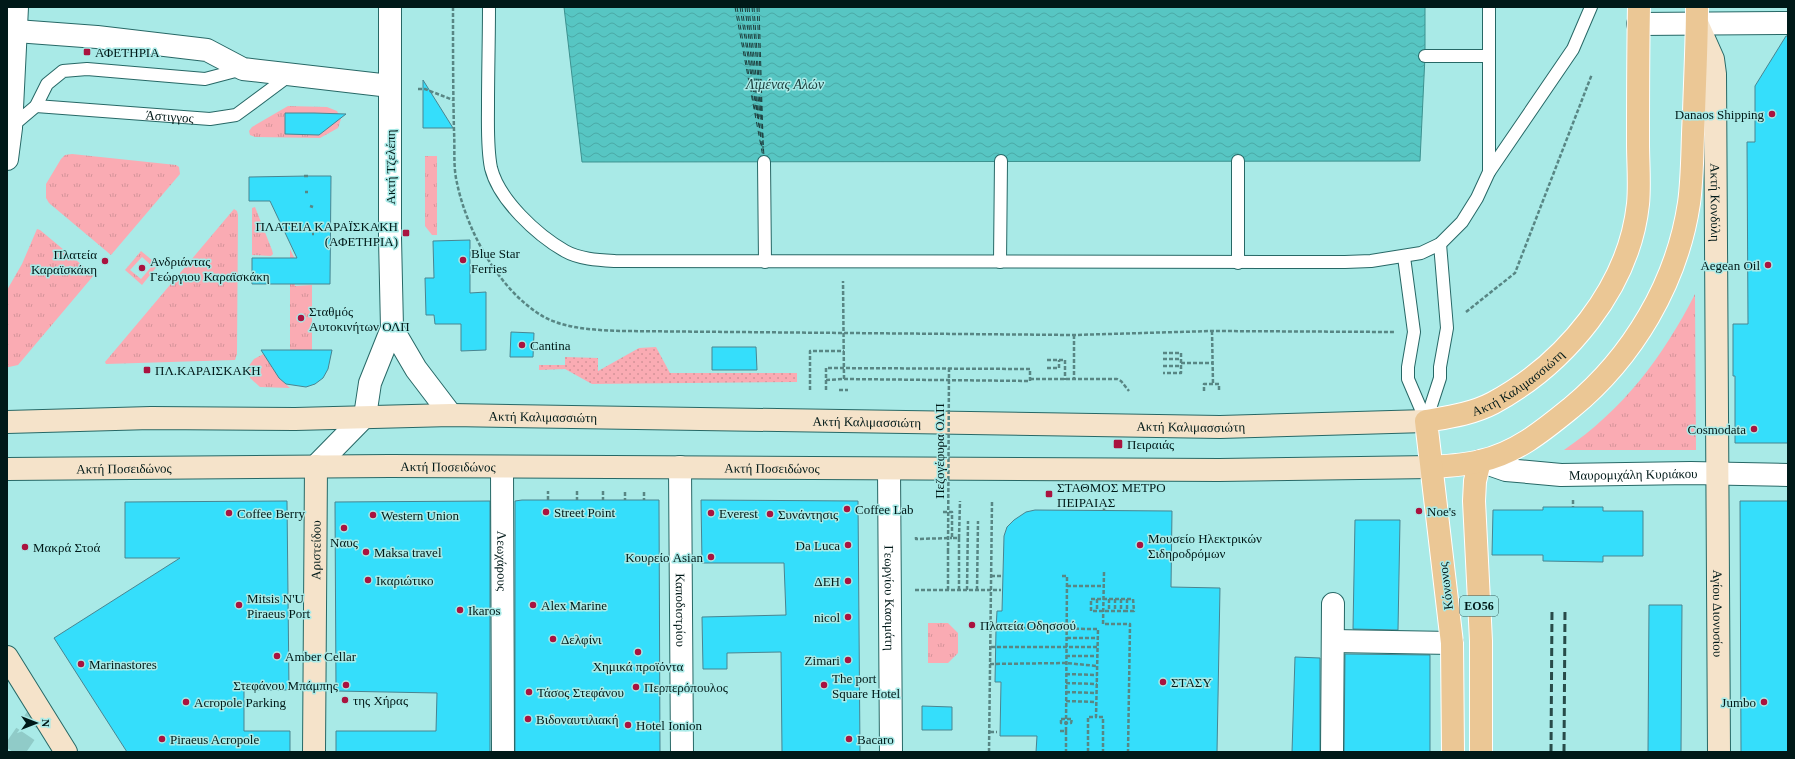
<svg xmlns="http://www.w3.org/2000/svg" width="1795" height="759" font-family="'Times New Roman',serif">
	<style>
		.grass { fill: url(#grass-tufts); fill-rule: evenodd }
		.garden { fill: url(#garden-dots) }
		.water { fill: url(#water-waves); stroke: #3d9290 }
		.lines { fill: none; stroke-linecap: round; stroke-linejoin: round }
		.ferry { stroke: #1e403f; stroke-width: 1; stroke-dasharray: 5 4; stroke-linecap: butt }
		.building { fill: #35defb; stroke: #498591 }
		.street-tunnel { stroke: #90cbc8; stroke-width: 22; stroke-dasharray: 22 11; stroke-linecap: butt }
		.lane-casing { stroke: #276866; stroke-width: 14 }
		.street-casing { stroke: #276866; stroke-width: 24 }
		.secondary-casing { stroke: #276866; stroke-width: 24 }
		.primary-casing { stroke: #fff; stroke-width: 24 }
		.path { stroke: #588684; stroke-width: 2.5; stroke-dasharray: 4 2; stroke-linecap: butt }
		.lane { stroke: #fff; stroke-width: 12 }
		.street { stroke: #fff; stroke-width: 22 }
		.secondary { stroke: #f5e3ca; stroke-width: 22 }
		.primary { stroke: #ebc795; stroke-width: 22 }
		.rail { stroke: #284b49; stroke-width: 3; stroke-dasharray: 8 4; stroke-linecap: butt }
		.path-bridge { stroke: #588684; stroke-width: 2.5; stroke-dasharray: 4 2; stroke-linecap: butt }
		.poi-dot { fill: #a9133f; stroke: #a9eae7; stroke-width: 1.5 }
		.labels { text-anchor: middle; stroke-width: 3; stroke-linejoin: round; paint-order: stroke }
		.shield { fill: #a9eae7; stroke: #335856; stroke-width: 1 }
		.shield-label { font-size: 12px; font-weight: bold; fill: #001918 }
		.poi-label { font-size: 13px; fill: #001918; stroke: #a9eae7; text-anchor: start }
		.street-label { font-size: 13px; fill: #001918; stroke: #a9eae7 }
		.water-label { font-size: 14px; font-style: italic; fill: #1e403f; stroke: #a9eae7 }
	</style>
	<defs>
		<pattern id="grass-tufts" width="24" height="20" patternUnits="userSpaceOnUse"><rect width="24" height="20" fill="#faabb3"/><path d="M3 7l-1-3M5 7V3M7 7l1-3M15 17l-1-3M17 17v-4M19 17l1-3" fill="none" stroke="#d49399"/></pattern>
		<pattern id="garden-dots" width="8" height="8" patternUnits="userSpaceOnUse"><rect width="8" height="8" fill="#faabb3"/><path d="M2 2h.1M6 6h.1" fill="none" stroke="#d49399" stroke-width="1.8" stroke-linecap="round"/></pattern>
		<pattern id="water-waves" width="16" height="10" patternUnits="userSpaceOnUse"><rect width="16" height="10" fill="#57c6c3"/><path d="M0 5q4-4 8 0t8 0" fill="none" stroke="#4aaaa7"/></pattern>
	</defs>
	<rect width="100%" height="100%" fill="#a9eae7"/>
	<path class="grass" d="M288 106 327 107 337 111 341 119 338 128 320 138 255 137 250 135 249 131 252 127Z
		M72 154 176 165 179 167 180 174 111 255 49 203 46 198V184L61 159 65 155Z
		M425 156H437V235H432L425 226Z
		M255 207 272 250 273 254 271 256 252 255V208Z
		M234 209 237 211 238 215 237 354 235 360 106 364 105 362Z
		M37 229 40 230 94 275 18 365 9 367H7V290L22 264Z
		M290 249 295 259V286L312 285V354H290Z
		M141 251 158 265 142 285 125 270ZM142 257 152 266 141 279 130 270Z
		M1695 294 1696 450H1564C1623 410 1663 357 1695 294Z
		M271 350C272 371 275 374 290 388L260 387 250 378 248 367 254 359Z
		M928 623H948L958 633V653L948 663H928Z"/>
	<path class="garden" d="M656 347 670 373H797V382L592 384 565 369 539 370V365H565V357L598 358V371L639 348Z"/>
	<path class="water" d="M564 7H1425V56L1420 161 582 162Z"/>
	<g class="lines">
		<path class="ferry" d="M735 7 763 157
			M737 7 756 116
			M740 7 761 139
			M742 7 758 118
			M745 7 761 139
			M747 7 759 117
			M749 7 763 145
			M752 7 761 117
			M754 7 763 139
			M757 7 762 115
			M759 7 763 139
			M763 140 764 157
			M761 141 762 147
			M763 146V153"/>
	</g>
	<path class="building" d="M1786 36H1788V443H1735V376H1733V324H1748L1747 142H1755V86Z
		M423 80 453 128H423Z
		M285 113H314L346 114 319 135 285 134Z
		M308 176H331L330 284H252V258H297L270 201H249V177Z
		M470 240V293L486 292V350L461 351V324H435L434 315H426L425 278H434L433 241Z
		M511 332 534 333 533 357H510Z
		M712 347H756L757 370H712Z
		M261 350H332L328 369 323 378 315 384 306 387 286 384 279 378Z
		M522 500H659L660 752H515V501Z
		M701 500 858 501 860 752H782L781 652 727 653V669H703L702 617 786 615 784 563H702Z
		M287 501 289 690H244V731H290V752H127L54 638 180 558H125V502Z
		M490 501V752H336V731H436L437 693 336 691 335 502Z
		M1740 501H1788V752H1741Z
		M1543 507H1603V511H1643V556H1603V562L1543 561V555H1492L1493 510H1543Z
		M1035 510 1172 511 1171 587 1220 588 1217 752H1036L1037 736H1000L1001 682H995L996 629 997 611H1002L1004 536 1007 527 1014 520 1026 512Z
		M1355 520H1400L1398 630 1353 629Z
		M1649 605H1682L1681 752H1648Z
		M1345 654 1430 655V752H1344Z
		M1295 657 1320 658V752H1292Z
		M922 706 952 707V730H922Z"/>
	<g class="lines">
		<path class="street-tunnel" d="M13 752 41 711"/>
		<g class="lane-casing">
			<g id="lane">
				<path d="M489 7C489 39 488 72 488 104 488 125 487 148 491 168 499 200 537 235 565 251 579 259 598 260 615 261L1345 262 1371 261 1421 253 1440 244 1462 222 1477 198 1489 172 1573 49 1591 7"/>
				<path d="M1425 56H1489"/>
				<path id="s1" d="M36 106 210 119 236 115 290 75"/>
				<path d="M10 128 36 106 47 84 63 71 87 69 205 79 243 69"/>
				<path d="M1238 161V263"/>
				<path d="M764 162 765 262"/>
				<path d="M1489 172V7"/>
				<path d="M1404 257 1414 332 1408 367V379L1426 421"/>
				<path d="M1000 262 1001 161"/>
				<path d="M1426 421 1440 378V367L1447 328 1440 244"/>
			</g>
		</g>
		<g class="street-casing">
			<g id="street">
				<path d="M1638 24 1788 23"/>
				<path d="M16 31 97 37 207 50 243 69 390 86"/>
				<path d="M7 159 11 128 17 7"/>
				<path d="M392 328 416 369 451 415"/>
				<path id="s2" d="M1480 461 1506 470 1561 475 1691 473 1788 475"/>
				<path d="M316 466 365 416 370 383 392 328 390 238V7"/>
				<path id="s3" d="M502 467 503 752"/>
				<path id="s4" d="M680 467 682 752"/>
				<path id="s5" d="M889 469 891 752"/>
				<path d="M1333 641 1452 643"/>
				<path d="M1332 752 1333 604"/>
			</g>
		</g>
		<g class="secondary-casing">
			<g id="secondary">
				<path id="s6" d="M1697 23 1713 59 1715 74 1719 752"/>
				<path id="s7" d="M7 422 151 418 295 419 451 415 1220 427 1426 421"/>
				<path id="s8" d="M7 469 390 466 1219 470 1432 467"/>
				<path d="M7 657 66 752"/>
				<path id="s9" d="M314 752 316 466"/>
			</g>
		</g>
		<g class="primary-casing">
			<g id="primary">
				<path d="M1480 461 1475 481 1474 501 1481 641V752"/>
				<path d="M1432 467C1448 466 1465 465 1480 461 1515 454 1544 430 1571 408 1633 357 1677 283 1689 203 1693 174 1692 143 1694 113 1695 78 1697 42 1697 7"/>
				<path id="s10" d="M1453 752 1452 643 1426 421C1449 417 1472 414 1493 403 1565 364 1629 288 1638 204 1640 184 1638 164 1638 143 1638 98 1638 52 1639 7"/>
			</g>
		</g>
		<path class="path" d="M453 7C453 48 453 90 454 131 455 148 453 167 457 183 467 231 499 291 544 317 567 329 595 330 621 331L1074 335 1212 331 1394 332
			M418 89H425L453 100
			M304 176H308
			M305 192H308
			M310 206 313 207
			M312 234H314
			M1466 312 1515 273 1592 74
			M1212 331 1213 384
			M1074 335V380
			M1163 353H1181V373H1163
			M1163 359H1181
			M1047 360H1065V380
			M1181 363H1213
			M1163 366H1181
			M1047 368H1059V360
			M1030 379H1117L1121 381 1129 391
			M826 380 844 379 843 281
			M810 390V351H844
			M826 390V368L1030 369V381L844 379
			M839 390H848
			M1204 391V384H1219V392
			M577 491V500
			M603 491V500
			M625 492V500
			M644 492V500
			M548 500V491
			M1573 500V507
			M1104 502V511
			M943 512H952V538H959L960 501
			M916 537V539L952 538
			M1104 572 1103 624H1130L1128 752
			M991 576H1003
			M1062 576H1067L1066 731
			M1067 586H1104
			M915 590H1001
			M948 590V552
			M959 590V538
			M967 590 968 521
			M977 590 978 521
			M1097 599V611
			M1109 599V611
			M1115 599V611
			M1121 599V611
			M1127 599V611H1091V599C1105 599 1119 599 1133 599L1134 611H1127
			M991 628 1098 629 1096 717H1103V752
			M1067 638H1098
			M991 647H1097
			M1066 656H1097
			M990 664 1066 663 1097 666
			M1066 674 1097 675
			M1066 683 1097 684
			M1066 692 1096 693
			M1066 701 1096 702
			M1061 719H1072L1071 723H1061Z
			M1060 731H1066V752
			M990 732H997
			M989 752 992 501
			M1088 752V717H1096"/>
		<use href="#lane" class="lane"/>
		<use href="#street" class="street"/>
		<use href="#secondary" class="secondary"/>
		<use href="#primary" class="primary"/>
		<path class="rail" d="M1551 752 1552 609
			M1564 752 1565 610"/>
		<path class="path-bridge" d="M948 552 949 368"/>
	</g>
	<g class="poi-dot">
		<rect x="83" y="48" width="8" height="8" rx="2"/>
		<circle cx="1772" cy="114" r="4"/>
		<rect x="402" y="229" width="8" height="8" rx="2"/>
		<circle cx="463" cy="260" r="4"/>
		<circle cx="105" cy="261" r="4"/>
		<circle cx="1768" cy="265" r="4"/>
		<circle cx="142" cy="268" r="4"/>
		<circle cx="301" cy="318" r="4"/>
		<circle cx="522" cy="345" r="4"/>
		<rect x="143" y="366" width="8" height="8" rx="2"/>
		<circle cx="1754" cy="429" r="4"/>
		<rect x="1113" y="439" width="10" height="10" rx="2"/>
		<rect x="1045" y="490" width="8" height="8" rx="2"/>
		<circle cx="847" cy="509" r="4"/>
		<circle cx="1419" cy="511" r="4"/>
		<circle cx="546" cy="512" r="4"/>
		<circle cx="229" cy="513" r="4"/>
		<circle cx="711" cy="513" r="4"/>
		<circle cx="770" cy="514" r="4"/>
		<circle cx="373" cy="515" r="4"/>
		<circle cx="344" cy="528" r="4"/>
		<circle cx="848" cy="545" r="4"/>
		<circle cx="1140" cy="545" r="4"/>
		<circle cx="25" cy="547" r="4"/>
		<circle cx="366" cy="552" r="4"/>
		<circle cx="711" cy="557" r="4"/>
		<circle cx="368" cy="580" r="4"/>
		<circle cx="848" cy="581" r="4"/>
		<circle cx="239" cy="605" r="4"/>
		<circle cx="533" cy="605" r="4"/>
		<circle cx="460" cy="610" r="4"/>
		<circle cx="848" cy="617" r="4"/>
		<circle cx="972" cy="625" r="4"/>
		<circle cx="553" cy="639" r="4"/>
		<circle cx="638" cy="652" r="4"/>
		<circle cx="277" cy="656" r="4"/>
		<circle cx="848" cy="660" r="4"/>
		<circle cx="81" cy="664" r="4"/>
		<circle cx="1163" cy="682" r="4"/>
		<circle cx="346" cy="685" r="4"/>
		<circle cx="824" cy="685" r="4"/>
		<circle cx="636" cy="687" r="4"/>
		<circle cx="529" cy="692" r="4"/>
		<circle cx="345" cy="700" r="4"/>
		<circle cx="186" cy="702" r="4"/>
		<circle cx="1764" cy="702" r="4"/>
		<circle cx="528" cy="719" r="4"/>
		<circle cx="628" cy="725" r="4"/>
		<circle cx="162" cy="739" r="4"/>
		<circle cx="849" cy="739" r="4"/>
	</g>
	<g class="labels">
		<rect class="shield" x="1460" y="596" width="38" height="20" rx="3"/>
		<g class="shield-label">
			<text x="1479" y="610">ΕΟ56</text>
		</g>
		<g class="poi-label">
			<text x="95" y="57">ΑΦΕΤΗΡΙΑ</text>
			<text x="1764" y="119" text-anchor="end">Danaos Shipping</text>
			<text x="398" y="231" text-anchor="end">ΠΛΑΤΕΙΑ ΚΑΡΑΪΣΚΑΚΗ<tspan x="398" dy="15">(ΑΦΕΤΗΡΙΑ)</tspan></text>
			<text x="471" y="258">Blue Star<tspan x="471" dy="15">Ferries</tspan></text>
			<text x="97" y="259" text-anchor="end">Πλατεία<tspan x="97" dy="15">Καραϊσκάκη</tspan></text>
			<text x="150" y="266">Ανδριάντας<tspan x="150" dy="15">Γεώργιου Καραϊσκάκη</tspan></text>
			<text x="1760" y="270" text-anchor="end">Aegean Oil</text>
			<text x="309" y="316">Σταθμός<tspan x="309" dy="15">Αυτοκινήτων ΟΛΠ</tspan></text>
			<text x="530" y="350">Cantina</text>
			<text x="155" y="375">ΠΛ.ΚΑΡΑΙΣΚΑΚΗ</text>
			<text x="1746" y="434" text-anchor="end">Cosmodata</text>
			<text x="1127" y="449">Πειραιάς</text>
			<text x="1057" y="492">ΣΤΑΘΜΟΣ ΜΕΤΡΟ<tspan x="1057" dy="15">ΠΕΙΡΑΙΑΣ</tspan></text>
			<text x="855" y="514">Coffee Lab</text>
			<text x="1427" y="516">Noe's</text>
			<text x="554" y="517">Street Point</text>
			<text x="237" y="518">Coffee Berry</text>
			<text x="719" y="518">Everest</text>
			<text x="778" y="519">Συνάντησις</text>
			<text x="381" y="520">Western Union</text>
			<text x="1148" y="543">Μουσείο Ηλεκτρικών<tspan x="1148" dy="15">Σιδηροδρόμων</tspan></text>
			<text x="344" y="547" text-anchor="middle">Ναυς</text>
			<text x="840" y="550" text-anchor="end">Da Luca</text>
			<text x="33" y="552">Μακρά Στοά</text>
			<text x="374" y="557">Maksa travel</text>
			<text x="703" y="562" text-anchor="end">Κουρείο Asian</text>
			<text x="376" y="585">Ικαριώτικο</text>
			<text x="840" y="586" text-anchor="end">ΔΕΗ</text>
			<text x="247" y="603">Mitsis N'U<tspan x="247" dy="15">Piraeus Port</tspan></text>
			<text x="541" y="610">Alex Marine</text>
			<text x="468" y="615">Ikaros</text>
			<text x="840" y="622" text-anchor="end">nicol</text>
			<text x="980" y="630">Πλατεία Οδησσού</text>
			<text x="561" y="644">Δελφίνι</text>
			<text x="285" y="661">Amber Cellar</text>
			<text x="840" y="665" text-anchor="end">Zimari</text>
			<text x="89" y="669">Marinastores</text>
			<text x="638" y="671" text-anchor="middle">Χημικά προϊόντα</text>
			<text x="832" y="683">The port<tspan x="832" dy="15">Square Hotel</tspan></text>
			<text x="1171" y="687">ΣΤΑΣΥ</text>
			<text x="338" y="690" text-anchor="end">Στεφάνου Μπάμπης</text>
			<text x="644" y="692">Περπερόπουλος</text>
			<text x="537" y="697">Τάσος Στεφάνου</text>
			<text x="353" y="705">της Χήρας</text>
			<text x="194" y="707">Acropole Parking</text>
			<text x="1756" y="707" text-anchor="end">Jumbo</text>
			<text x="536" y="724">Βιδοναυτιλιακή</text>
			<text x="636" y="730">Hotel Ionion</text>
			<text x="170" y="744">Piraeus Acropole</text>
			<text x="857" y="744">Bacaro</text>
		</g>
		<g class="street-label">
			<text dy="5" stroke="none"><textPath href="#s1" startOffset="134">Άστιγγος</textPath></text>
			<text transform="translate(390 167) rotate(-90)" y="5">Ακτή Τζελέπη</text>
			<text dy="5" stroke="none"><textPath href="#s6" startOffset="183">Ακτή Κονδύλη</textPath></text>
			<text dy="5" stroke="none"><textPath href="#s10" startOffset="434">Ακτή Καλιμασσιώτη</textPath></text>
			<text dy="5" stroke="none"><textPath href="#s7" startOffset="536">Ακτή Καλιμασσιώτη</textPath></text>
			<text dy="5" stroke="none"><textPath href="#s7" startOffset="860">Ακτή Καλιμασσιώτη</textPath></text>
			<text dy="5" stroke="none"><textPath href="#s7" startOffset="1184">Ακτή Καλιμασσιώτη</textPath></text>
			<text transform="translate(939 451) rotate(-90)" y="5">Πεζογέφυρα ΟΛΠ</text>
			<text dy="5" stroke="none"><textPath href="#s8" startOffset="441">Ακτή Ποσειδώνος</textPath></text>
			<text dy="5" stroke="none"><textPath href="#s8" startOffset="765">Ακτή Ποσειδώνος</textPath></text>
			<text dy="5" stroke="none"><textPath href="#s8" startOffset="117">Ακτή Ποσειδώνος</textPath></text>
			<text dy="5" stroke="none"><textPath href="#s2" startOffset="155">Μαυρομιχάλη Κυριάκου</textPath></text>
			<text dy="5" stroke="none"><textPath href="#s9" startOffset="202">Αριστείδου</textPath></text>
			<text dy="5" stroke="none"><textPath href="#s3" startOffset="94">Λεωχάρους</textPath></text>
			<text transform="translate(1445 586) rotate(-97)" y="5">Κόνωνος</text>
			<text dy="5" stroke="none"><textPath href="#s5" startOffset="129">Γεωργίου Κασιμάτη</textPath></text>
			<text dy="5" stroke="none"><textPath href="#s4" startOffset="143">Καποδιστρίου</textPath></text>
			<text dy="5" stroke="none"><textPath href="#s6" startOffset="594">Αγίου Διονυσίου</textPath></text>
		</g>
		<g class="water-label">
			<text x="785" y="89">Λιμένας Αλών</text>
		</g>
	</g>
	<rect width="1795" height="759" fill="none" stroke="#001918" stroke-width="16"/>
	<g transform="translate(36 723) rotate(90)" stroke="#a9eae7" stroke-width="3" paint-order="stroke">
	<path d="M0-3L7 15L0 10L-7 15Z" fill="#001918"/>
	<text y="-6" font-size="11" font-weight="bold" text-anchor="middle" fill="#001918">N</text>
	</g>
</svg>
